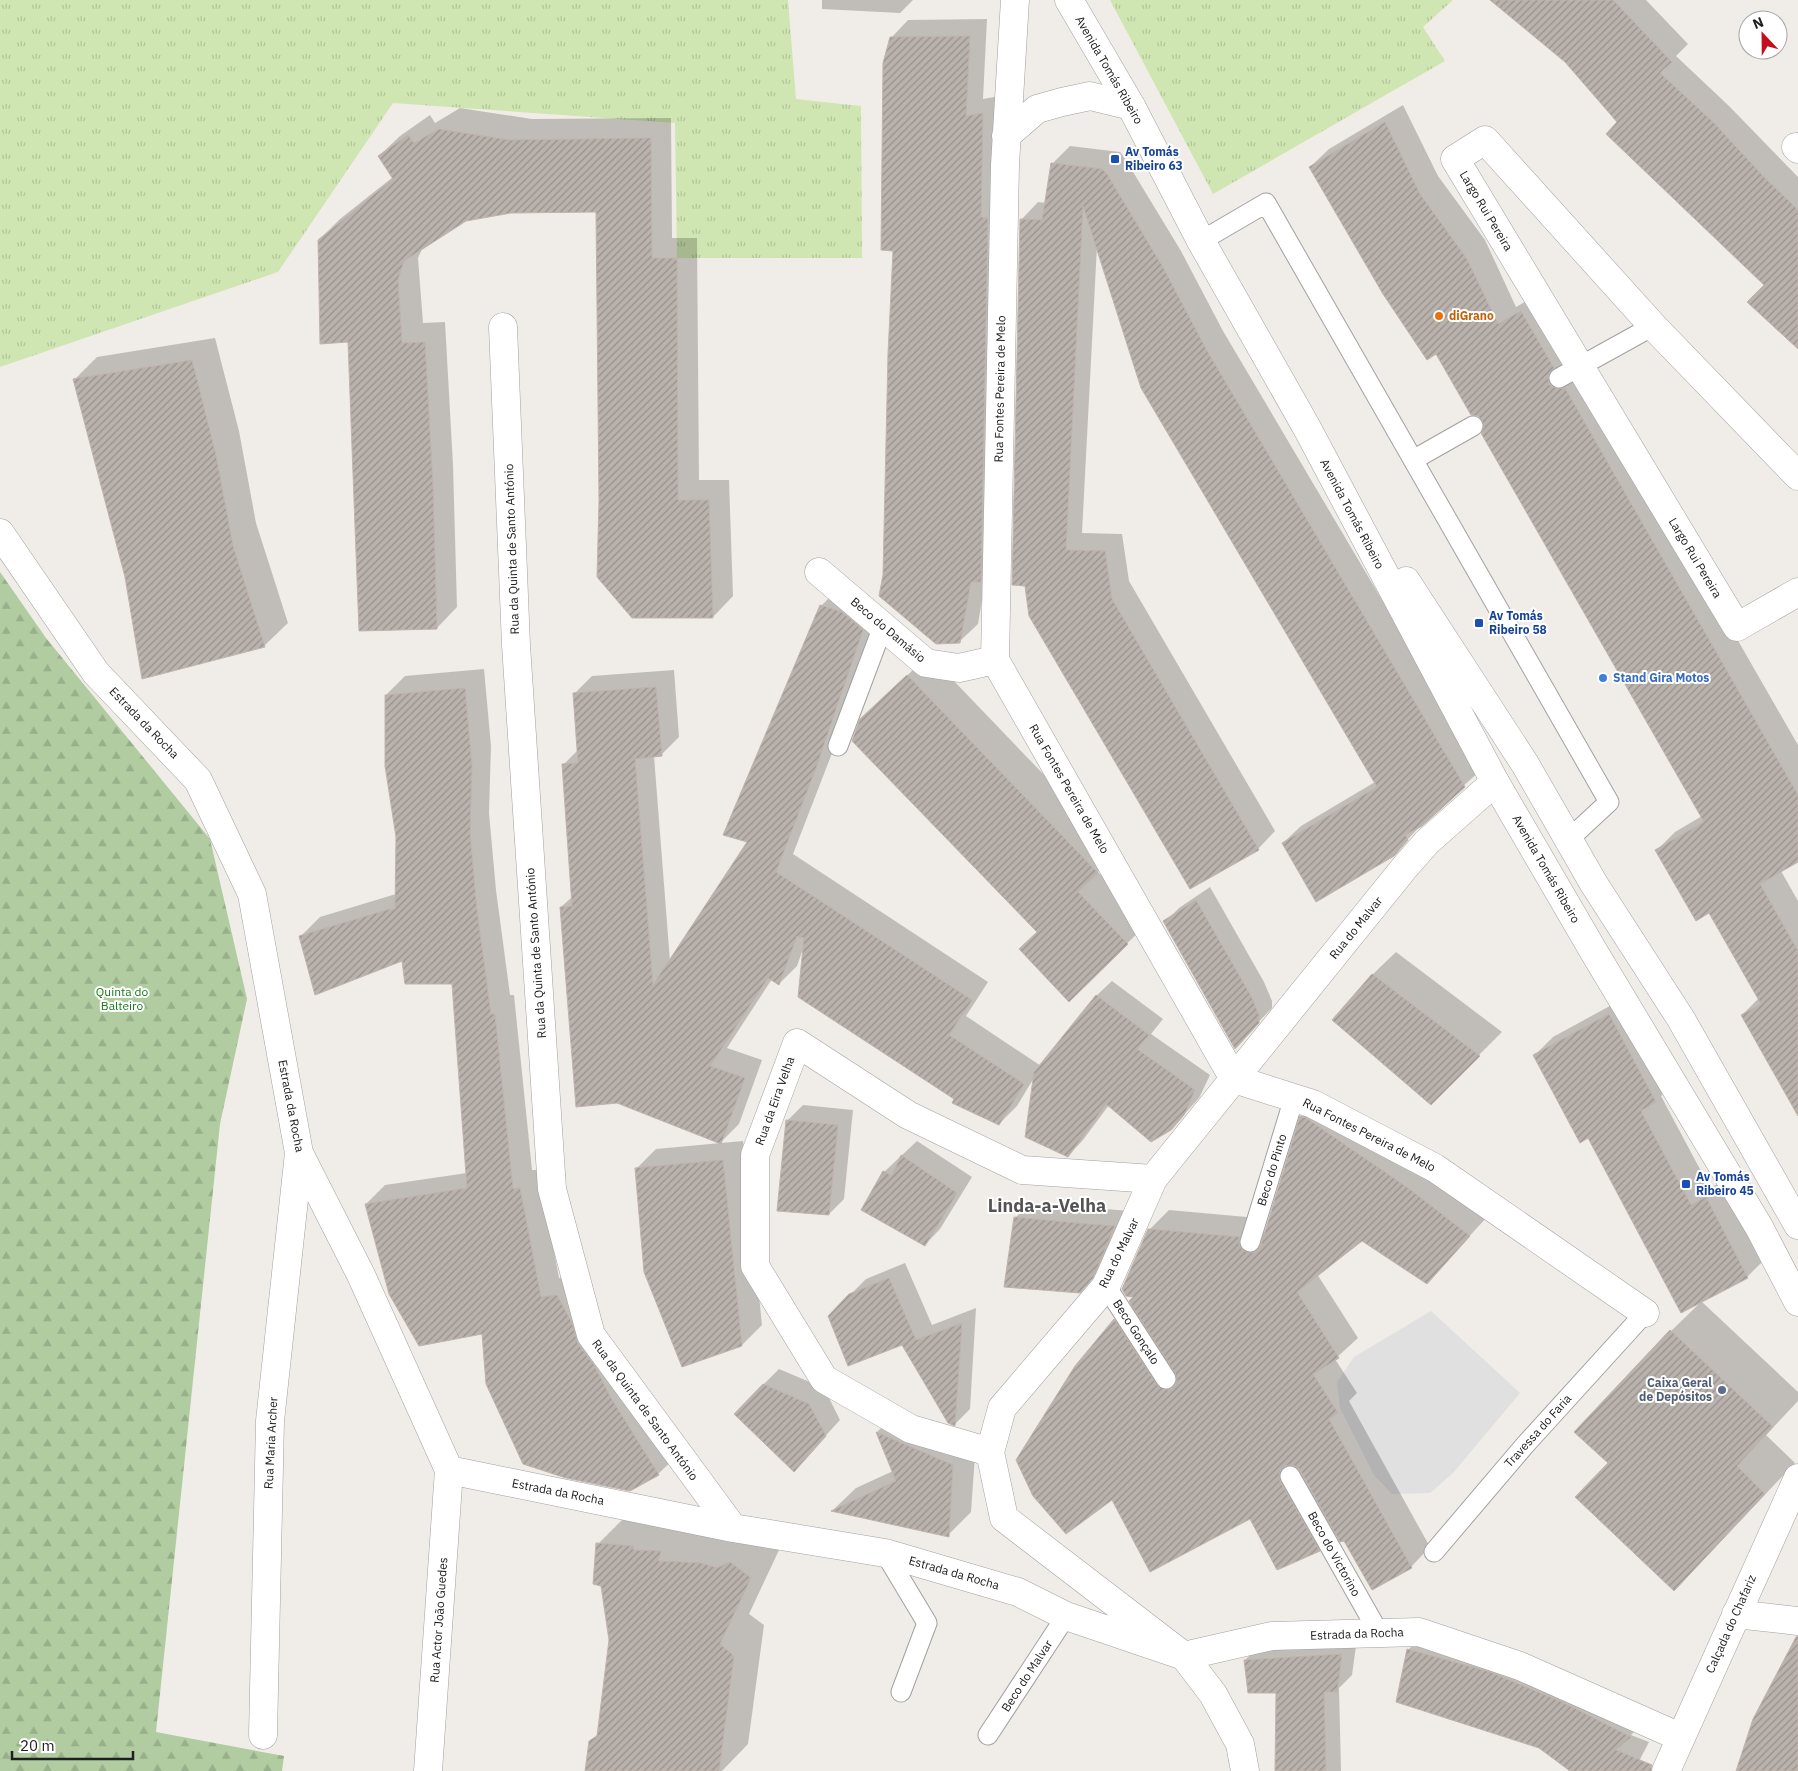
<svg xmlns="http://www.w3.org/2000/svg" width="1798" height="1771" font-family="'IBM Plex Sans',sans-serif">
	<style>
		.grass { fill: url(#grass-tufts) }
		.forest { fill: url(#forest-firs) }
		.parking { fill: #e0e0e0 }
		.shadow { fill: #0003 }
		.building { fill: url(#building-hatch); stroke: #c1b3ab }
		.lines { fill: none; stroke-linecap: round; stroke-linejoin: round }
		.service-casing { stroke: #a1a1a1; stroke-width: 21 }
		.minor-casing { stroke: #a1a1a1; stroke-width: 29 }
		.tertiary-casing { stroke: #a1a1a1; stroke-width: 29 }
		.service { stroke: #fff; stroke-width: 19 }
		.minor { stroke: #fff; stroke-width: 28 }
		.tertiary { stroke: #fff; stroke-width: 28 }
		.transit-dot { fill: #1a4fb4; stroke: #fff; stroke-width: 2 }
		.food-dot { fill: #e8710a; stroke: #fff; stroke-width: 2 }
		.shop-dot { fill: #3f7fe0; stroke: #fff; stroke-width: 2 }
		.service-dot { fill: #5c6f8a; stroke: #fff; stroke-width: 2 }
		.labels { text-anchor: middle; stroke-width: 4; stroke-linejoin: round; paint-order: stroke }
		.street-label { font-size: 12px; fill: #202020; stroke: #fff }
		.transit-label { font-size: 12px; font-weight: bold; fill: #164399; stroke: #fff; text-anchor: start }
		.food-label { font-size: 12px; font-weight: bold; fill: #c56008; stroke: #fff; text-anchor: start }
		.shop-label { font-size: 12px; font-weight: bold; fill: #366cbe; stroke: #fff; text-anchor: start }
		.park-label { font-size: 12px; fill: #147915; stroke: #fff }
		.service-label { font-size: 12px; font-weight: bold; fill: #4e5e75; stroke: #fff; text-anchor: end }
		.district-label { font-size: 18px; font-weight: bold; fill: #535353; stroke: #fff }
	</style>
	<defs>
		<pattern id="grass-tufts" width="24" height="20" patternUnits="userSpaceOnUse" patternTransform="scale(1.25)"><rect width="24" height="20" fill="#cfe6b2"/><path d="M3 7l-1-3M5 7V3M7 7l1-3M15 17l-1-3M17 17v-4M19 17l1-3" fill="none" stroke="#b1c599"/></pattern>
		<pattern id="forest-firs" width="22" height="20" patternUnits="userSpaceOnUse" patternTransform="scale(1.25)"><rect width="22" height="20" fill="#b0cca0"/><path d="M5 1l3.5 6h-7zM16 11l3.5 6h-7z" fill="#97af8a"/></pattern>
		<pattern id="building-hatch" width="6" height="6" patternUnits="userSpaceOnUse" patternTransform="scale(1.25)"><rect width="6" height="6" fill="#bab2ad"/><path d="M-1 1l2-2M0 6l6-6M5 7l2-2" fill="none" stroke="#97908c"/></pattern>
	</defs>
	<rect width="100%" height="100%" fill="#f0ede8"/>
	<path class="grass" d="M0 0H788L796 99 861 106 862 258H677L675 123 393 103 278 272 0 367Z
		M1110 0H1453L1423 27 1445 61 1213 194Z"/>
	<path class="forest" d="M0 572 46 638 210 839 247 999 220 1124 156 1732 284 1756 282 1771H0Z"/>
	<path class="parking" d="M1431 1311 1520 1393 1453 1473 1430 1493 1392 1494 1374 1475 1340 1408 1337 1382 1354 1357Z"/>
	<path class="shadow" d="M822 0H913L900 13 822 9Z
		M1520 0H1646L1688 44 1676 56 1729 106 1798 177V346L1766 285 1619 122Z
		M987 19 983 99 1000 96 986 576 978 624 960 641 884 575 894 250 891 38 908 20Z
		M1403 105 1438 176 1485 240 1516 307 1539 294 1798 745V861L1781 871 1798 901V1114L1742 1015 1759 998 1710 912 1657 850 1675 832 1702 816 1486 427 1484 419 1310 167 1329 149Z
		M460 108 532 119 671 118 672 238H697L699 480H729L733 596 713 617 600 501 597 211 511 212 465 220 422 249 418 258 423 323 445 322 453 465 457 607 437 628 319 240 340 219 393 177 379 156 400 136 430 115 435 123Z
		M1070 146 1120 152 1124 157 1181 251 1223 331 1482 769 1425 821 1393 855 1283 843 1301 826 1375 782 1097 246 1082 533 1122 534 1129 581 1275 831 1258 849 1030 616 1021 220 1038 202 1046 203 1052 164Z
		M215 338 239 431 256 523 288 623 264 646 127 577 74 380 97 357Z
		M839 588 880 611 834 748 793 854 988 982 966 1016 1041 1066 1096 996 1112 981 1163 1019 1151 1034 1210 1075 1199 1098 1171 1129 1109 1105 1083 1140 1068 1156 1035 1076 1017 1106 999 1124 955 1099 803 949 797 966 779 984 772 979 727 1048 762 1060 739 1124 721 1142 561 907 573 896 563 765 578 750 574 694 592 676 674 670 679 737 661 755 654 756 670 961 749 842 821 606Z
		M929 655 1118 852 1098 872 1148 923 1069 1000 1038 932 882 699Z
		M484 669 491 746 489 813 496 890 510 995H514L532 1170H539L559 1278 576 1277 597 1325 677 1456 658 1474 483 1332 366 1204 385 1185 467 1173 453 982 403 959 301 936 320 917 396 894 397 837 386 695 405 676Z
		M1210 887 1264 982 1272 1001V1008L1248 1033 1165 922 1179 908Z
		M1396 952 1502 1032 1431 1103 1372 975Z
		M1628 996 1674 1083 1661 1096 1710 1188 1725 1180 1765 1259 1747 1277 1701 1301 1798 1392V1401L1766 1435 1795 1463 1704 1559 1610 1463 1671 1331 1701 1302 1535 1055 1553 1037Z
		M1321 1098 1488 1216 1427 1282 1362 1240 1317 1274 1358 1338 1335 1359 1357 1393 1349 1401 1430 1547 1411 1567 1344 1539 1337 1533 1319 1550 1250 1517 1076 1366 1115 1320 1132 1303 1135 1296 1149 1230 1169 1210 1258 1218 1261 1231 1266 1232 1301 1117Z
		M803 1105 853 1110 844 1199 829 1214 787 1121Z
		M743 1141 762 1325 742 1345 636 1169 656 1149Z
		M917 1141 972 1177 940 1229 925 1245 884 1172Z
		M1031 1203 1130 1211 1108 1261 1079 1292 1015 1218Z
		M905 1263 932 1325 976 1308 970 1409 955 1424 902 1344 850 1295 866 1279Z
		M779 1369 824 1388 840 1420 809 1454 763 1385Z
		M900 1410 976 1441 971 1512 948 1535 833 1510 856 1488 893 1471 877 1432Z
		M628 1514 780 1548 749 1614 764 1625 748 1744 722 1771H587L590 1741 599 1733 610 1640 598 1544Z
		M1424 1634 1645 1721 1631 1735 1649 1742 1634 1771H1568L1569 1769 1408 1650Z
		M1357 1639 1352 1675 1339 1688 1341 1771H1276L1277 1692 1245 1660 1260 1645Z"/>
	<path class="building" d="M1490 0H1613L1672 62 1660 73 1713 122 1764 177 1798 210V349L1747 302 1764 285 1606 134 1617 122 1565 62Z
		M970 36 966 116 983 113 981 217 988 218 981 582H971L960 643 936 644 879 596 883 575 888 354 893 251 881 250 883 63 890 37Z
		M1385 122 1420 194 1467 259 1498 324 1521 311 1554 368 1550 372 1548 377 1549 384 1553 387 1558 389 1565 388 1798 795V862L1760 884 1798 951V1116L1741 1015 1761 1004 1709 913 1696 921 1655 850 1704 822 1481 433 1484 427 1482 420 1478 416 1471 415 1436 354 1427 360 1383 294 1309 167Z
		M439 129 510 140 651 138 652 258H677L678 500H709L713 618H632L597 577 599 501 596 212 511 213 466 221 404 261 398 280 402 343 425 342 433 486 437 629 359 631 348 342 320 344 318 240 393 179 378 156 408 135 414 143Z
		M1051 163 1102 169 1107 174 1164 269 1206 349 1465 787 1422 826 1405 835 1408 840 1394 856 1316 902 1282 843 1377 787 1141 388 1083 206 1066 550 1105 551 1112 599 1259 850 1190 889 1029 616 1025 586 1012 585 1020 219 1042 220Z
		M192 360 216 455 233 546 265 647 142 679 125 577 73 379Z
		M820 605 842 612 863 630 816 768 776 872 972 1000 949 1035 1024 1084 999 1125 952 1103 954 1099 798 997 804 938 797 936 779 985 768 978 710 1066 745 1078 721 1144 617 1103 576 1107 560 907 572 906 562 764 578 763 573 693 656 687 662 756 635 759 653 985 747 842 723 835Z
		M907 675 1098 873 1078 892 1128 944 1069 1002 1019 949 1037 932 852 741 860 719Z
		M465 688 472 766 470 833 477 910 491 1014H495L513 1189 520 1188 541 1297 557 1295 572 1323 578 1344 594 1365 611 1398 659 1475 630 1491 566 1478 523 1464 486 1384 482 1334 419 1346 389 1294 365 1204 467 1188 452 984H405L402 961 315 995 299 936 390 909H395L396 837 385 766V695Z
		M1196 900 1251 996 1259 1015V1023L1235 1049 1163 921Z
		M1372 974 1480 1056 1431 1105 1332 1020Z
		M1096 995 1149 1035 1137 1049 1195 1090 1184 1115 1171 1130 1151 1142 1106 1104 1068 1157 1025 1137 1034 1072Z
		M1609 1014 1656 1102 1641 1111 1691 1205 1706 1197 1748 1278 1681 1313 1588 1138 1580 1143 1533 1055Z
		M1300 1116 1306 1118 1408 1188 1470 1236 1427 1284 1362 1241 1297 1292 1339 1358 1313 1374 1338 1413 1329 1419 1412 1568 1372 1590 1344 1541 1340 1542 1300 1470 1295 1466 1290 1465 1285 1466 1281 1470 1279 1475 1280 1481 1320 1551 1277 1570 1250 1519 1150 1572 1112 1500 1066 1534 1033 1496 1016 1460 1075 1366 1114 1319 1157 1385 1166 1390 1172 1389 1176 1385 1177 1379 1175 1373 1129 1301 1133 1297 1126 1296 1122 1289 1148 1229 1240 1237 1239 1244 1242 1250 1252 1253 1257 1251 1261 1245Z
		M786 1120 838 1125 829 1215 777 1211Z
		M901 1155 957 1193 925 1246 861 1210 883 1171 892 1176Z
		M723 1160 742 1346 682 1367 644 1272 635 1168Z
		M1014 1217 1088 1224 1115 1226 1093 1278 1080 1293 1004 1287Z
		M889 1278 916 1340 962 1323 955 1426 948 1423 902 1345 848 1366 828 1316 849 1294Z
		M1670 1330 1773 1427 1737 1466 1765 1494 1674 1591 1575 1497 1608 1463 1574 1432Z
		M763 1384 809 1404 826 1436 794 1472 734 1414Z
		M876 1432 953 1465 949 1537 831 1511 896 1481Z
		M596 1543 634 1546 633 1550 661 1551 658 1561 701 1563 717 1568 730 1562 751 1578 720 1644 734 1656 719 1771H585L589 1741 597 1736 609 1640 601 1586 593 1584Z
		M1796 1637 1798 1636V1771H1736L1753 1719Z
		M1407 1649 1490 1672 1562 1702 1631 1737 1616 1750 1652 1765 1651 1771H1570L1539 1748 1396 1702Z
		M1342 1654 1337 1692H1324L1326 1771H1275L1276 1693H1248L1244 1660Z"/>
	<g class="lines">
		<g class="service-casing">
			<path id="service" d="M1201 241 1266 203 1609 802 1568 840
				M1559 378 1653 326
				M1413 460 1473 426
				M838 746 883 626
				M1250 1242 1294 1098
				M1106 1286 1166 1379
				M1290 1476 1379 1633
				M1434 1552 1525 1445 1645 1313
				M885 1553 927 1623 901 1692
				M988 1735 1066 1616"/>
		</g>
		<g class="minor-casing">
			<path id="minor" d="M1015 0 1005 165 995 660 1234 1079 1313 1104 1435 1168 1645 1313
				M1006 136 1037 109 1062 102 1090 96 1131 106
				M1796 147 1798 149
				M503 327 516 645 552 1189 591 1335 733 1528
				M1798 476 1653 326 1485 140 1455 159 1737 627 1798 592
				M0 533 96 673 198 780 252 894 299 1153 361 1275 449 1470 428 1771
				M819 572 926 663 959 668 995 660
				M990 1452 911 1429 824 1379 755 1266V1155L797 1043 908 1115 1022 1170 1153 1179
				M449 1470 733 1528 885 1553 1018 1592 1066 1616 1184 1656 1272 1636 1419 1632 1520 1666 1680 1737
				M263 1735 270 1421 299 1153
				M1245 1771 1240 1744 1213 1694 1184 1656 1004 1518 990 1452 1002 1408 1106 1286 1153 1179 1405 867 1427 842 1495 782"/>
		</g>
		<g class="tertiary-casing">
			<path id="tertiary" d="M1069 0 1131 106 1201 241 1307 428 1495 782 1594 952 1759 1227 1798 1302
				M1406 581 1525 764 1594 884 1681 1019 1798 1225
				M1736 1614 1798 1621
				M1666 1771 1798 1478"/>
		</g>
		<use href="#service" class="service"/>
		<use href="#minor" class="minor"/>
		<use href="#tertiary" class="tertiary"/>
	</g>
	<g class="transit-dot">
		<rect x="1110" y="154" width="10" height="10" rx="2.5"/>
		<rect x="1474" y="618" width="10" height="10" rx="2.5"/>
		<rect x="1681" y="1179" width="10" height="10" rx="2.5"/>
	</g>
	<circle class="food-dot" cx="1439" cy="316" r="5"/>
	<circle class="shop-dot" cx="1603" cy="678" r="5"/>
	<circle class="service-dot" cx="1722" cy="1390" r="5"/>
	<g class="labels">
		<g class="street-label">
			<text transform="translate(1109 70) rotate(60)" y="4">Avenida Tomás Ribeiro</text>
			<text transform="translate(1486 211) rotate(59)" y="4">Largo Rui Pereira</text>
			<text transform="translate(1000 389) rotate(-89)" y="4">Rua Fontes Pereira de Melo</text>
			<text transform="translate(1352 514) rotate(62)" y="4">Avenida Tomás Ribeiro</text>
			<text transform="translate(512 549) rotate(-92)" y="4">Rua da Quinta de Santo António</text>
			<text transform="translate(1695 558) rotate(59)" y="4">Largo Rui Pereira</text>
			<text transform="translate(888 630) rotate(40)" y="4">Beco do Damásio</text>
			<text transform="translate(144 723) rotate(46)" y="4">Estrada da Rocha</text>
			<text transform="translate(1069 789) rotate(60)" y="4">Rua Fontes Pereira de Melo</text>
			<text transform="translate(1546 869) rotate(60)" y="4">Avenida Tomás Ribeiro</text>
			<text transform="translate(1356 928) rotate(-51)" y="4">Rua do Malvar</text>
			<text transform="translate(536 953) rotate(-94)" y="4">Rua da Quinta de Santo António</text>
			<text transform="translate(775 1101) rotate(-70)" y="4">Rua da Eira Velha</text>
			<text transform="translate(291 1106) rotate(79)" y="4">Estrada da Rocha</text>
			<text transform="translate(1369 1135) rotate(27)" y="4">Rua Fontes Pereira de Melo</text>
			<text transform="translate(1272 1170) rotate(-73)" y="4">Beco do Pinto</text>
			<text transform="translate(1119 1253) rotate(-64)" y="4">Rua do Malvar</text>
			<text transform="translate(1136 1332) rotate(57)" y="4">Beco Gonçalo</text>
			<text transform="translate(645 1410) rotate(54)" y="4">Rua da Quinta de Santo António</text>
			<text transform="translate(1538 1431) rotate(-48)" y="4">Travessa do Faria</text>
			<text transform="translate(271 1443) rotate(-87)" y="4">Rua Maria Archer</text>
			<text transform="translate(558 1492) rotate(11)" y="4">Estrada da Rocha</text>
			<text transform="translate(1334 1554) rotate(61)" y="4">Beco do Victorino</text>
			<text transform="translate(954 1573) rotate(16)" y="4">Estrada da Rocha</text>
			<text transform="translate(439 1620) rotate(-86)" y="4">Rua Actor João Guedes</text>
			<text transform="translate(1731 1624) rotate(-66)" y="4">Calçada do Chafariz</text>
			<text transform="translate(1357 1634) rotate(-2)" y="4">Estrada da Rocha</text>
			<text transform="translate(1027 1676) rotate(-57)" y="4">Beco do Malvar</text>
		</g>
		<g class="transit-label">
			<text x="1125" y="156">Av Tomás<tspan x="1125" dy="14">Ribeiro 63</tspan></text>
			<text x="1489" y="620">Av Tomás<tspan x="1489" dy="14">Ribeiro 58</tspan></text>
			<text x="1696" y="1181">Av Tomás<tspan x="1696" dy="14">Ribeiro 45</tspan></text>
		</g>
		<g class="food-label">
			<text x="1449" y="320">diGrano</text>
		</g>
		<g class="shop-label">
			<text x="1613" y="682">Stand Gira Motos</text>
		</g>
		<g class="park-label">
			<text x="122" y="996">Quinta do<tspan x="122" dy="14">Balteiro</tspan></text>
		</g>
		<g class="service-label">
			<text x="1712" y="1387">Caixa Geral<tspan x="1712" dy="14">de Depósitos</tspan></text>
		</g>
		<g class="district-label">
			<text x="1047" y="1212">Linda-a-Velha</text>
		</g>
	</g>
	<g transform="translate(1763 35) rotate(338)"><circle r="24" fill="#ffffff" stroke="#a6a6a6"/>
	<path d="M0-4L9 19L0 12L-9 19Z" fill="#c20f1c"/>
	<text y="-8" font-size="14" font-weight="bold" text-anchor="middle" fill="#202020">N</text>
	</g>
	<path d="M12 1751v8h121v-8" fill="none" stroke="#202020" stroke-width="2.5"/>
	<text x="20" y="1751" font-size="15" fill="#202020" stroke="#ffffff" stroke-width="4" paint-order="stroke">20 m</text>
</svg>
